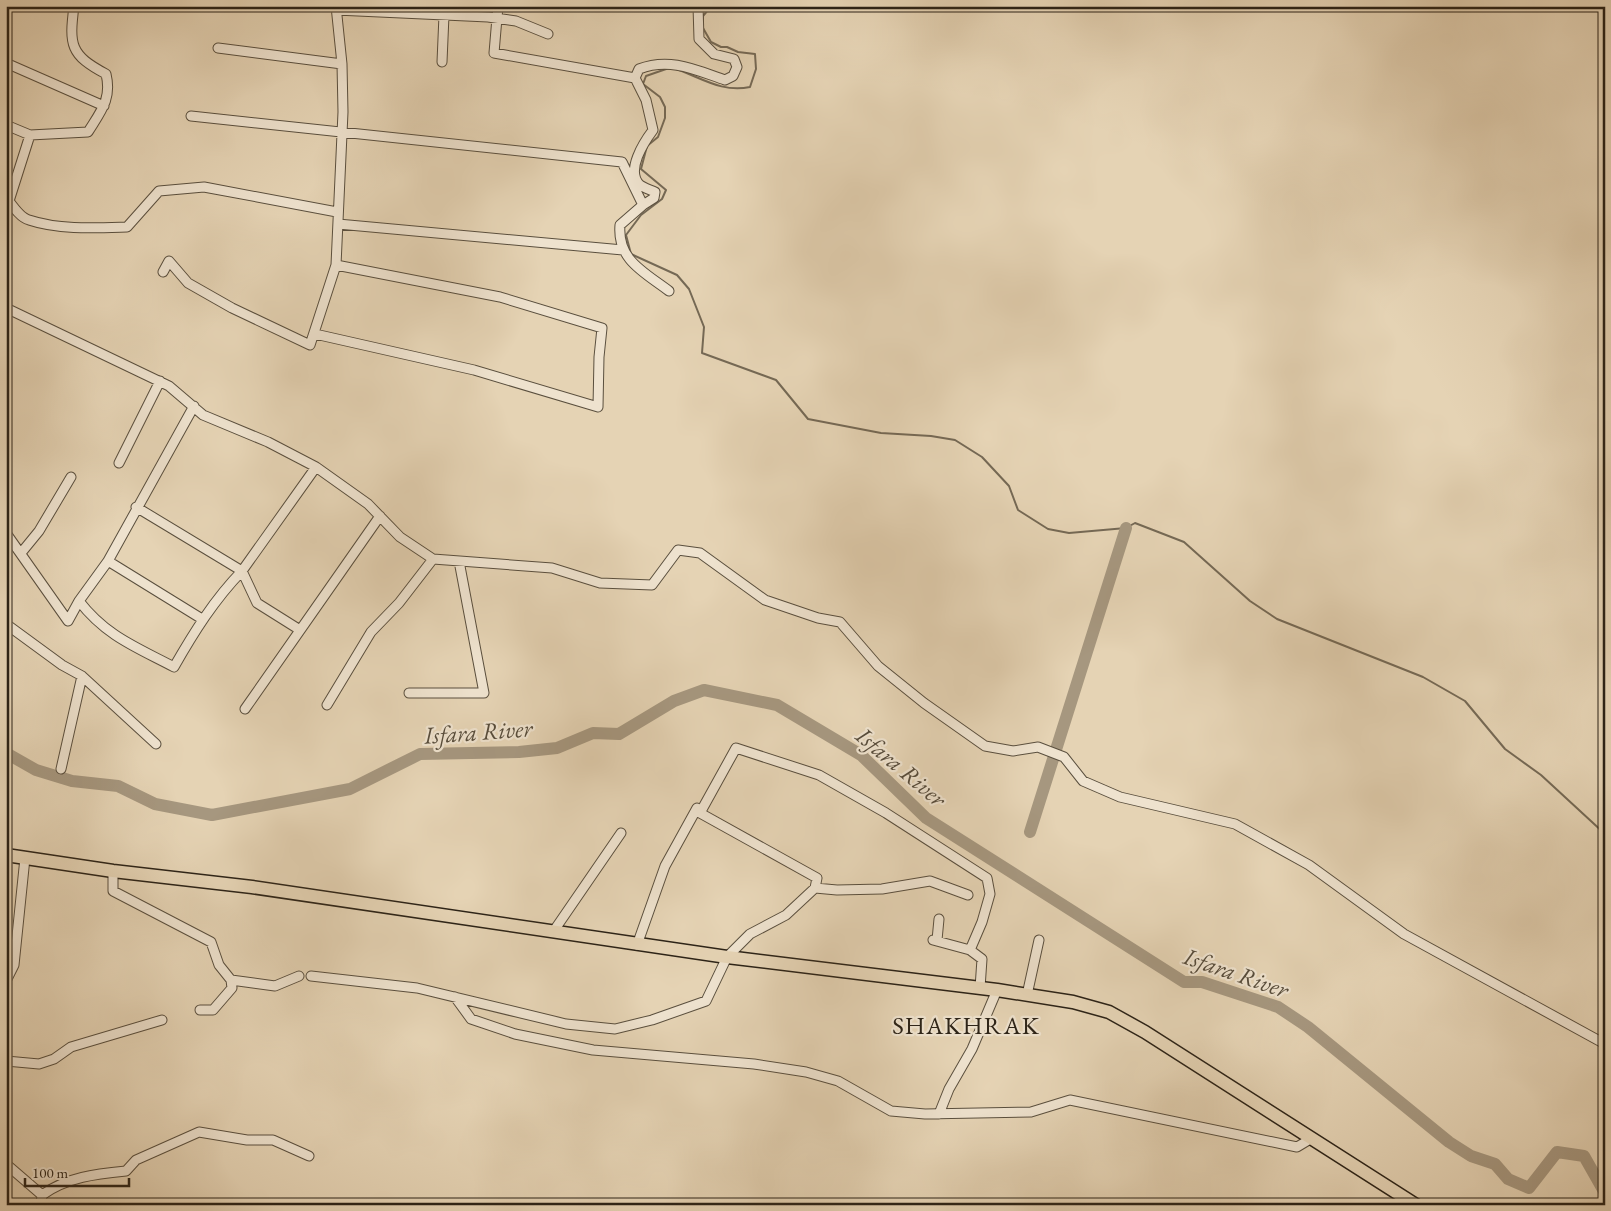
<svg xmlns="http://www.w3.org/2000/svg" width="1611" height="1211" font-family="'EB Garamond',serif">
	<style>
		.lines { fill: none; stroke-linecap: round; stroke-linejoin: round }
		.stream { stroke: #756955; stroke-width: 2 }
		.river { stroke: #a6977f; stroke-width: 12 }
		.street-casing { stroke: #5a4f3e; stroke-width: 11 }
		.primary-casing { stroke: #2c2317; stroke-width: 15 }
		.street { stroke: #eee2ce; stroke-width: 9 }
		.primary { stroke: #e5d3b4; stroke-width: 12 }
		.labels { text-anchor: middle; stroke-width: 4.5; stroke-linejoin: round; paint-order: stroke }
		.water-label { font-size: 24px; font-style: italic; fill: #574c3b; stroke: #eee2ce }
		.quarter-label { font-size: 25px; letter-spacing: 1px; fill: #2c2317; stroke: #eee2ce }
	</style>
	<rect width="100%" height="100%" fill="#e5d3b4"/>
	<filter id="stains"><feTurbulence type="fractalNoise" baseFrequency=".004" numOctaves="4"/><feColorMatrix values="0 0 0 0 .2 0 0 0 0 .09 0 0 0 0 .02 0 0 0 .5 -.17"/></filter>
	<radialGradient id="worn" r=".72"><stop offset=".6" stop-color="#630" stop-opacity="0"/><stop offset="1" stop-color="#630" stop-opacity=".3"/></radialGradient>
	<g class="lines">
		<path class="stream" d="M703 24V16L708 10 707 6
			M669 68 646 76 643 84 660 97 665 107V118L658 137 647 146 641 169 666 190 662 199 641 215 626 235 631 254 677 275 689 289 704 327 702 353 776 380 808 419 881 433 931 436 955 440 982 457 1009 486 1018 510 1048 529 1069 533 1126 528 1135 523 1184 542 1250 601 1277 619 1423 677 1465 701 1505 749 1541 775 1605 834
			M676 69C702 78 722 93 750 87L756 69 755 54 738 52 727 47H721L711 42 703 28"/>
		<path class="river" d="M6 753 36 770 72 781 118 786 155 804 212 815 350 789 420 754 519 752 557 748 593 733 619 734 674 701 704 690 777 705 861 755 926 818 1184 982H1202L1278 1007 1308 1027 1449 1142 1471 1156 1495 1164 1508 1179 1529 1188 1557 1152 1584 1156 1605 1193
			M1030 832 1126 528"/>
		<g class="street-casing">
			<path id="street" d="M498 6 494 53 635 78
				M6 7V6
				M336 10 488 17 516 21 548 34
				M218 48 342 64
				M442 62 444 15
				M6 63 104 106
				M191 116 622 162 643 205
				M6 125 30 135 88 132C101 111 112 99 106 74 70 55 69 45 74 6
				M30 135 9 201C14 208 21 218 29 220 59 230 95 228 127 227L159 191 204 187 337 212
				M338 224 623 250
				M163 272 169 261 188 283 232 308 310 345 336 265 343 112 342 64 336 6
				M669 291C644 272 617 260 620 225L643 205 654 198 655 192C651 190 644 188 640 185 625 171 644 142 653 130L646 100 635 78 639 69C670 57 696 70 725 80L733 76 737 67 734 59 714 54 699 39 698 6
				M6 308 169 386 203 415 268 442 316 467 368 504 400 537 433 559 552 568 600 583 652 585 678 550 700 553 765 600 818 618 840 622 878 666 924 703 985 746 1013 751 1038 747 1064 757 1083 781 1120 797 1235 824 1309 865 1404 934 1605 1044
				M315 334 474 370 598 407 599 357 602 328 500 297 336 265
				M119 463 160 381
				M6 533 68 621 79 601 108 561 194 406
				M21 553 39 531 71 477
				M108 561 202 619
				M79 601C106 636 136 647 174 667 194 632 214 600 242 571L136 507
				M6 624 62 665 82 676 156 744
				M300 630 257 603 242 571 316 467
				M409 693H484L459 561
				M327 705 371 632 399 603 433 559
				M245 709 380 516
				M61 769 82 676
				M700 813 736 748 819 775 886 813 987 878 990 894 982 922 970 950 982 959 980 988
				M113 871V891L211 942 219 965 231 980 275 986 299 976
				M553 932 621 833
				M933 940 970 950
				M937 940 939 919
				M637 945 665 866 697 808 700 813 817 878 815 888
				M311 976 417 988 566 1024 615 1029 652 1020 706 1001 727 957 750 934 786 915 815 888 837 890 882 889 930 881 968 895
				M6 981 14 965 25 858
				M1027 995 1039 940
				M455 997 471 1019 515 1034 593 1050 754 1064 806 1072 838 1081 891 1111 925 1114 1031 1112 1070 1100 1297 1147 1312 1138
				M200 1010H213L232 988 231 980
				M6 1061 39 1064 54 1059 71 1047 162 1020
				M939 1114 949 1089 972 1049 997 990
				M6 1164 42 1195 41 1205
				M42 1195C67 1177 96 1174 126 1171L136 1160 199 1132 247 1140H273L309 1156"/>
		</g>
		<g class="primary-casing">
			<path id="primary" d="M6 855 113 871 252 887 727 957 997 990 1073 1002 1109 1012 1145 1032 1416 1205"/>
		</g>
		<use href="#street" class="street"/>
		<use href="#primary" class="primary"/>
	</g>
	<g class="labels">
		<g class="water-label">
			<text transform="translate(478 732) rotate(-4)" y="8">Isfara River</text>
			<text transform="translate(901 767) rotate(40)" y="8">Isfara River</text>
			<text transform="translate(1236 973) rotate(19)" y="8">Isfara River</text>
		</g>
		<g class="quarter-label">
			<text x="966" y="1034">SHAKHRAK</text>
		</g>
	</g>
	<rect width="1611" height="1211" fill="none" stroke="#e5d3b4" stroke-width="25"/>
	<rect x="8" y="8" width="1596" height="1196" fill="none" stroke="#2c2317" stroke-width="2.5"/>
	<rect x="12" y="12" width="1586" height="1186" fill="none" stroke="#2c2317"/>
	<path d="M25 1178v8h104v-8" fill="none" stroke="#2c2317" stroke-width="2.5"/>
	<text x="32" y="1178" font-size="15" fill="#2c2317" stroke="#eee2ce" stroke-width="4" paint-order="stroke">100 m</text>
	<rect width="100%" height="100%" filter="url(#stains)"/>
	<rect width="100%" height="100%" fill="url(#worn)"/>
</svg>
